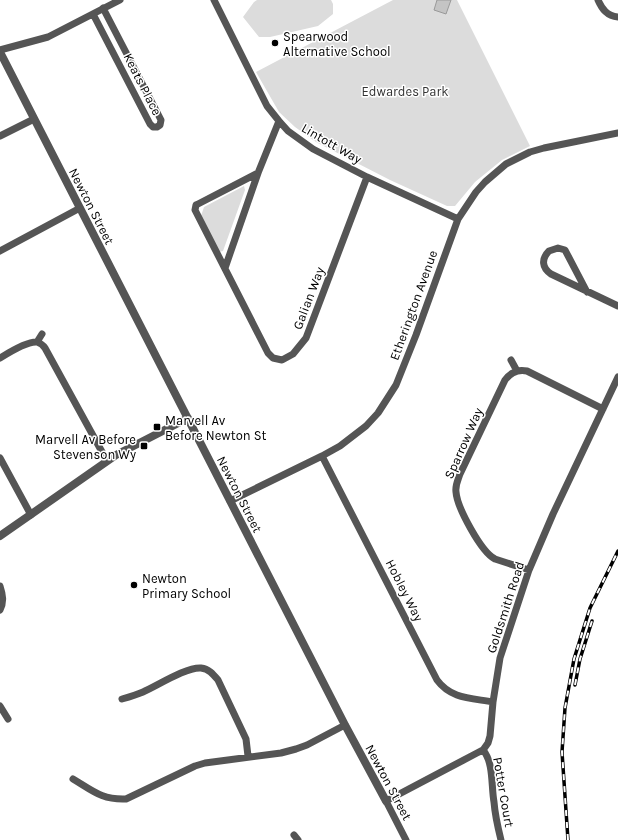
<svg xmlns="http://www.w3.org/2000/svg" width="618" height="840" font-family="Karla,sans-serif">
	<style>
		.green { fill: #dcdcdc }
		.building { fill: #c4c4c4; stroke: #999 }
		.lines { fill: none; stroke-linecap: round; stroke-linejoin: round }
		.minor { stroke: #555; stroke-width: 7 }
		.tertiary { stroke: #555; stroke-width: 8 }
		.rail-casing { stroke: #000; stroke-width: 3.5 }
		.rail { stroke: #fff; stroke-width: 2; stroke-dasharray: 6; stroke-linecap: butt }
		.poi-dot { fill: #000; stroke: #fff; stroke-width: 1.5 }
		.labels { text-anchor: middle; stroke-width: 3; stroke-linejoin: round; paint-order: stroke }
		.poi-label { font-size: 13px; fill: #000; stroke: #fff; text-anchor: start }
		.street-label { font-size: 13px; fill: #000; stroke: #fff }
		.park-label { font-size: 13px; fill: #333; stroke: #fff }
	</style>
	<rect width="100%" height="100%" fill="#fff"/>
	<path class="green" d="M257 0H331L333 4V14L318 26 270 37H259L243 17 254 2Z
		M393 0H457L530 146 502 160 475 182 455 206H447L390 180 316 142 295 127 279 112 256 72Z
		M244 186 245 190 223 251 219 252 201 216 204 207Z"/>
	<path class="building" d="M437 0H451L446 14 434 10Z"/>
	<g class="lines">
		<path class="minor" d="M214 0 267 106 279 121 288 131 313 149 367 177 458 219
			M598 0C602 9 607 16 618 17
			M93 14 150 124 153 127H157L160 125 161 120 103 8
			M0 50 48 37 120 0
			M0 136 34 119
			M258 173 198 204 196 205 195 210 268 353 273 358 282 360 293 354 306 338 367 177
			M0 251 80 208
			M225 268 258 173 279 121
			M587 292 565 250 558 248 549 251C541 259 542 268 551 274L618 306
			M37 342 42 334
			M0 358C8 353 27 341 37 342 40 343 43 345 45 348L107 461
			M511 360 517 371
			M322 456 437 680C451 699 471 698 493 702
			M0 458 31 515
			M230 501 322 456 340 446 366 426 378 413 396 385 416 335 458 219 476 192 485 182 506 164 530 152 544 148 618 133
			M529 570 495 559C481 552 457 507 456 492 455 485 458 480 460 474L505 380C511 372 518 369 527 371L603 409
			M0 586C3 595 4 602 0 610
			M122 699C129 697 136 695 143 692 157 686 186 667 201 668 209 669 213 674 218 680L246 739 248 756
			M0 706 8 719
			M483 750C494 763 491 786 494 802 495 815 498 828 501 840
			M73 779C93 791 102 800 126 799L195 766 205 763 281 753 296 749 307 745 345 725
			M294 835 298 840
			M406 840 386 801 477 753 483 750 488 743 490 736 493 702 500 658 529 570 553 514 618 377"/>
		<path class="tertiary" d="M0 52 345 725 386 801
			M0 536 116 455 188 418"/>
		<g class="rail-casing">
			<path id="rail" d="M575 685 580 659 592 621
				M568 840 562 752 565 708 574 659 590 608 618 551"/>
		</g>
		<use href="#rail" class="rail"/>
	</g>
	<g class="poi-dot">
		<circle cx="275" cy="43" r="4"/>
		<rect x="153" y="423" width="8" height="8" rx="2"/>
		<rect x="140" y="442" width="8" height="8" rx="2"/>
		<circle cx="134" cy="585" r="4"/>
	</g>
	<g class="labels">
		<g class="poi-label">
			<text x="283" y="41">Spearwood<tspan x="283" dy="15">Alternative School</tspan></text>
			<text x="165" y="425">Marvell Av<tspan x="165" dy="15">Before Newton St</tspan></text>
			<text x="136" y="444" text-anchor="end">Marvell Av Before<tspan x="136" dy="15">Stevenson Wy</tspan></text>
			<text x="142" y="583">Newton<tspan x="142" dy="15">Primary School</tspan></text>
		</g>
		<g class="street-label">
			<text transform="translate(143 84) rotate(63)" y="5">Keats Place</text>
			<text transform="translate(332 143) rotate(30)" y="5">Lintott Way</text>
			<text transform="translate(92 206) rotate(63)" y="5">Newton Street</text>
			<text transform="translate(308 298) rotate(-69)" y="5">Galian Way</text>
			<text transform="translate(413 305) rotate(-70)" y="5">Etherington Avenue</text>
			<text transform="translate(463 443) rotate(-66)" y="5">Sparrow Way</text>
			<text transform="translate(240 494) rotate(63)" y="5">Newton Street</text>
			<text transform="translate(405 590) rotate(63)" y="5">Hobley Way</text>
			<text transform="translate(505 607) rotate(-72)" y="5">Goldsmith Road</text>
			<text transform="translate(389 782) rotate(62)" y="5">Newton Street</text>
			<text transform="translate(504 792) rotate(80)" y="5">Potter Court</text>
		</g>
		<g class="park-label">
			<text x="405" y="96">Edwardes Park</text>
		</g>
	</g>
</svg>
